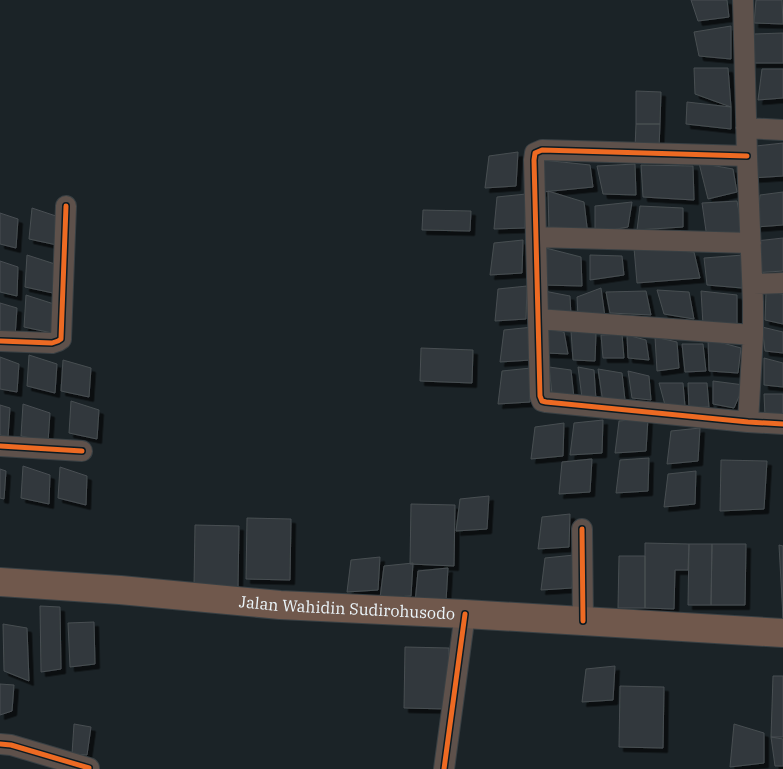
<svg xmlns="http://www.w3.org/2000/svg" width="783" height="769" font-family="'IBM Plex Serif',serif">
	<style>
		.building { fill: #32393c; stroke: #484e52; filter: url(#shadow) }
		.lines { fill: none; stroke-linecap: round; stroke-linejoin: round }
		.minor-casing { stroke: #394044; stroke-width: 22 }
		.trunk-casing { stroke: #394044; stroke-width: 30 }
		.minor { stroke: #5e514b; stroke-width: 20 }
		.trunk { stroke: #70584c; stroke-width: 28 }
		.cycleway-casing { stroke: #0c1b23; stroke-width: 8 }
		.cycleway { stroke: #ed6a23; stroke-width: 5 }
		.labels { text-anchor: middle; stroke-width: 4; stroke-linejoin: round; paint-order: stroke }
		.street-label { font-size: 16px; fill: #ecf6fb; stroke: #0c1b23 }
	</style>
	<defs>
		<filter id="shadow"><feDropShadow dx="4.5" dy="4.5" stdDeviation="0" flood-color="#0009"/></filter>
	</defs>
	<rect width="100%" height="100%" fill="#1b2327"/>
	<path class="building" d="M691 0H727L729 17 698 21Z
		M756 0H782L783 24 754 23Z
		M731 26V59L699 56 694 32Z
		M783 33V63H752L754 34Z
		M694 68H728L731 107 695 94Z
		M762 69H783V98L758 100Z
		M636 91 661 92 660 124H636Z
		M687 102 731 107V129L686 124Z
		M636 124H660L659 148H635Z
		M783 143V176L752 178 756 146Z
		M518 152 516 186 485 188 489 156Z
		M543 160 590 165 593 187 542 192Z
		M699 163 733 169 737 192 708 199Z
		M635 164 636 195 603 194 597 166Z
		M641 165 693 166 694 200 643 197Z
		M548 191 584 202 588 235 549 232Z
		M783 192V225L756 227 760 195Z
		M526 194 525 228 494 229 497 197Z
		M737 201 743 233 707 238 702 203Z
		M632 202 628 227 595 233V206Z
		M640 206 683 208V227L637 230Z
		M32 208 59 217 57 245 29 239Z
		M423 210 471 211 470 231 422 230Z
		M0 213 18 219 16 248 0 244Z
		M783 238V271L753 273 756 241Z
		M523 240 522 273 490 275 494 243Z
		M542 247 581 257 582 286 543 285Z
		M634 248 694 252 700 278 637 283Z
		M27 255 55 264 53 293 25 287Z
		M590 255 622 256 624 275 590 280Z
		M743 255 742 288 707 285 704 258Z
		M0 261 18 267 17 296 0 292Z
		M527 286 526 319 495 321 498 289Z
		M601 288 605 317H578L577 297Z
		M657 290 689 292 694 319 664 314Z
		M544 291 570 296 571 316H543Z
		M646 291 651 315 610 313 606 292Z
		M701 291 737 295V324L703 325Z
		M766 292 783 294V324L765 320Z
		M26 295 54 304 52 333 24 327Z
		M0 303 17 308 15 337 0 334Z
		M533 327 531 360 500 362 504 330Z
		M762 327 783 332V353L765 351Z
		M543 328 564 332 568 354 546 353Z
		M571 331 596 333 595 361 573 360Z
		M622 334 624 358H603L601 335Z
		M627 335 646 340 649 360 628 358Z
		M655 337 677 342 679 368 657 371Z
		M708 339 741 348 738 373 709 371Z
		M682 344H703L706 371 685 372Z
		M421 348 473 350 472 383 420 381Z
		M29 355 57 364 55 393 27 386Z
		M0 357 19 364 17 392 0 389Z
		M764 358 783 363V387L764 385Z
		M63 360 91 368 89 397 61 391Z
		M549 367 571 370 574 398 552 394Z
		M578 367 594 370 596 400 582 398Z
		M531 368 530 402 498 404 502 371Z
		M598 369 622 373 625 400 603 403Z
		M628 371 649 376 651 400 632 398Z
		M713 381 744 385 734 408 713 404Z
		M659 383H683L685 406 665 405Z
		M688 383H707L709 407 689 408Z
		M764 394H783V415L765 416Z
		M71 401 99 410 97 439 69 433Z
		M23 404 50 413 48 442 21 436Z
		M0 405 10 408 8 437 0 435Z
		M648 418 646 451 615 453 619 421Z
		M603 420 602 453 570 455 574 423Z
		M564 423 563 456 531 459 535 427Z
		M700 428 698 461 667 464 671 431Z
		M649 458 648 491 616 493 620 460Z
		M592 459 590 492 559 494 562 462Z
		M721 460 767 461 764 509 720 511Z
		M23 466 50 475 49 504 21 498Z
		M60 467 87 476 86 505 58 498Z
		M0 469 6 471 4 499 0 498Z
		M696 471 695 504 664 507 668 474Z
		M489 496 487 529 456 531 460 499Z
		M411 504 455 505 454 566 410 564Z
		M570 514 569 547 538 549 542 517Z
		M247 518 291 519 290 580 246 579Z
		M195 525 239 526 238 587 194 586Z
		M645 543 689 544 688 570H675L674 609 645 608Z
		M689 544H712L711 605H688Z
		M712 544H746L745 605H711Z
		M779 545 783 546V618Z
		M574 555 572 588 541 590 545 558Z
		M619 556H645V608H618Z
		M380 557 378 590 347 592 351 560Z
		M413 563 411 596 380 598 384 566Z
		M448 568 446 601 415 603 418 571Z
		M40 606 60 607 61 669 41 672Z
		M94 622 95 664 70 667 68 623Z
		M3 624 27 628 29 681 4 671Z
		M405 647 449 648 448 709 404 708Z
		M615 666 613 700 582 702 586 669Z
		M773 676H783V737H771Z
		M0 684 14 685 12 711 0 715Z
		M620 686 664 687 663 748 619 747Z
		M74 724 91 727 87 755 72 754Z
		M734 724 764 733V763L730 767Z
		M771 737 783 739V766H775Z"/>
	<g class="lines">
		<g class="minor-casing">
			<path id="minor" d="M743 0 747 156 753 302V335L748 422
				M746 128 783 130
				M747 156 542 150 535 153 534 160 540 396 542 401 546 402 748 422 783 424
				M536 237 751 243
				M753 284 783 283
				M538 319 753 335
				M0 341 52 343 58 341 61 339 66 206
				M0 446 82 451
				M582 529 583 621
				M0 744 11 745 89 768
				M444 769 465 614"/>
		</g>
		<g class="trunk-casing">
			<g id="trunk">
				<path id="s1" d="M0 582 120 590 280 605 465 614 783 633"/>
			</g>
		</g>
		<use href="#minor" class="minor"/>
		<use href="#trunk" class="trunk"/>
		<g class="cycleway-casing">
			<path id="cycleway" d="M747 156 542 150 535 153 534 160 540 396 542 401 546 402 748 422 783 424
				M0 341 52 343 58 341 61 339 66 206
				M0 446 82 451
				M582 529 583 621
				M0 744 11 745 89 768
				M444 769 465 614"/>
		</g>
		<use href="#cycleway" class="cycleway"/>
	</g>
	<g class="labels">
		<g class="street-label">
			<text dy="6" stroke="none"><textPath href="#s1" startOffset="348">Jalan Wahidin Sudirohusodo</textPath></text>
		</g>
	</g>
</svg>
